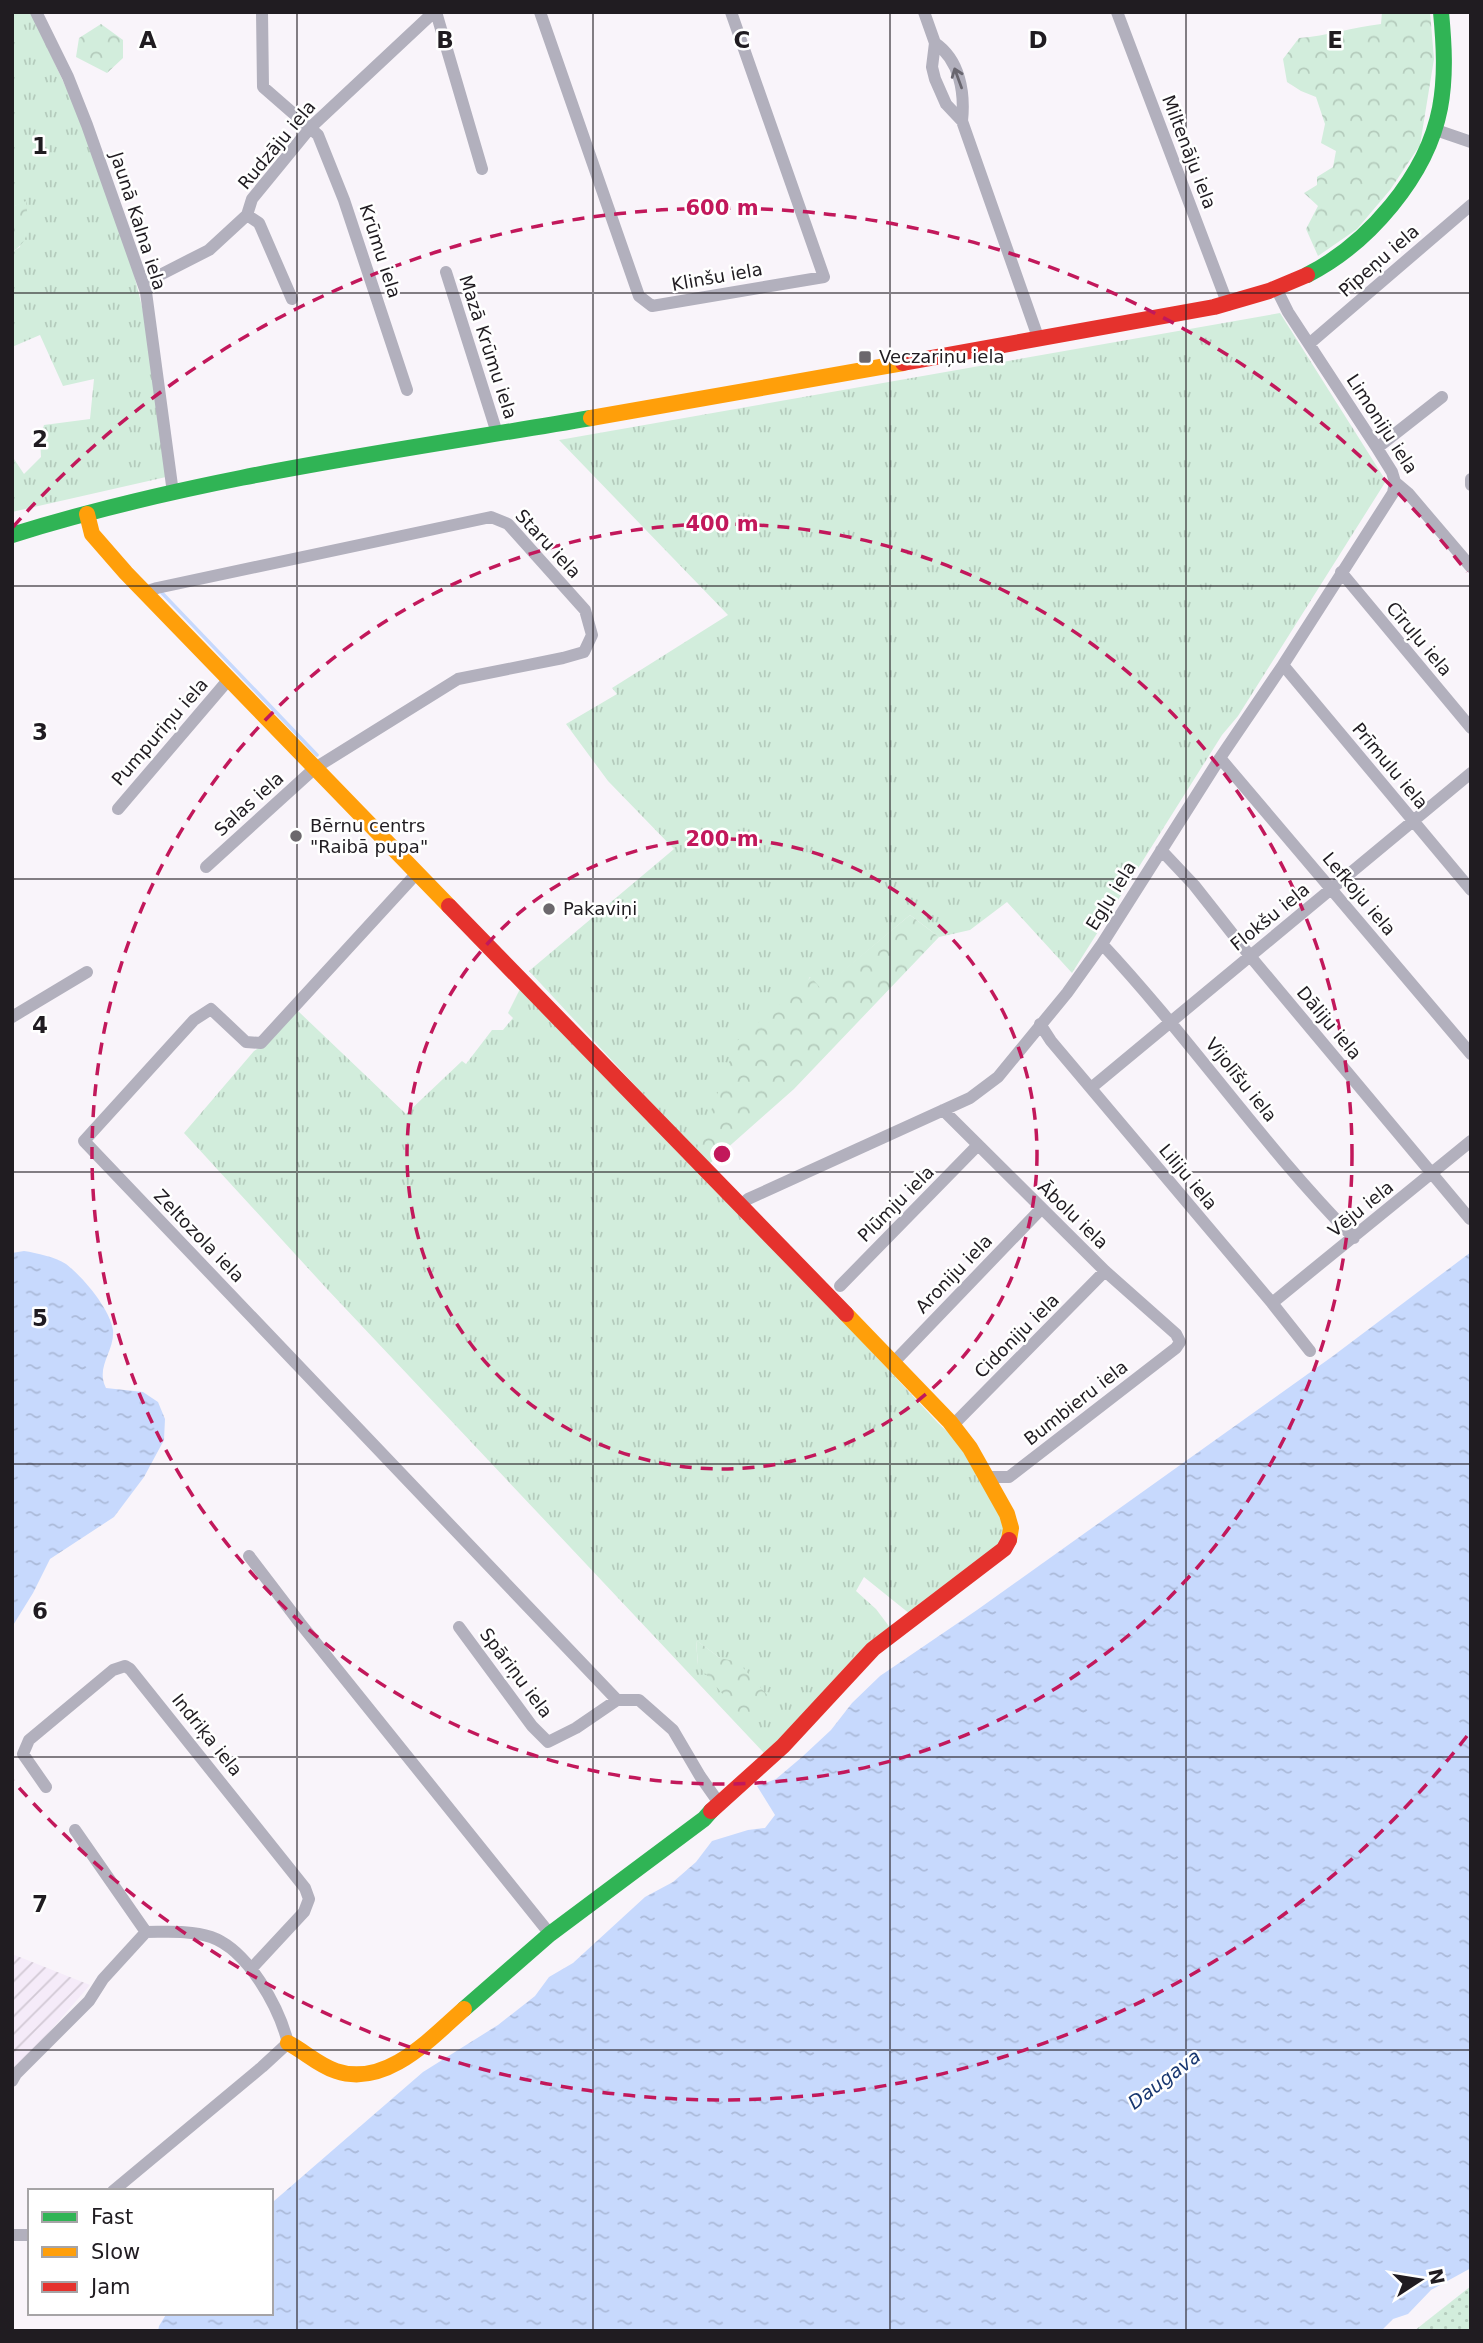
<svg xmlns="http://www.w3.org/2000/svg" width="1483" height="2343" font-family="'DejaVu Sans',sans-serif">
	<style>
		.industrial { fill: url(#industrial-furrows) }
		.grass { fill: url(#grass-tufts); fill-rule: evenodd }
		.forest { fill: url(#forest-crowns) }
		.park { fill: url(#park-dots) }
		.water { fill: url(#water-ripples) }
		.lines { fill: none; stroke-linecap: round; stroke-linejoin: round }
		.stream { stroke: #c7d9fd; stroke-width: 3.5 }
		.street { stroke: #b2b0bd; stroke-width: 12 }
		.fast { stroke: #30b455; stroke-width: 16 }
		.slow { stroke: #ff9f0a; stroke-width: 16 }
		.jam { stroke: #e5322d; stroke-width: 16 }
		.oneway { stroke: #69666f }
		.grid { fill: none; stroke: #201c21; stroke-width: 2; stroke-opacity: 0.55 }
		.ring { fill: none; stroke: #c2185b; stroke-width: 3.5; stroke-dasharray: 12 9 }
		.poi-dot { fill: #6c686d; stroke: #fff; stroke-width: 2.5 }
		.labels { text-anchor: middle; stroke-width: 5; stroke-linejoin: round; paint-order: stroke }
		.street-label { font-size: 18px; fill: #201c21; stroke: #fff }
		.poi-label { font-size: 18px; fill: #201c21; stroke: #fff; text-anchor: start }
		.water-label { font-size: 19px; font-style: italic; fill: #193871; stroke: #fff }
		.grid-label { font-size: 23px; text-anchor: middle; font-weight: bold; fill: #201c21; stroke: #fff; stroke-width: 5; stroke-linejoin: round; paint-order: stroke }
		.centre { fill: #c2185b; stroke: #fff; stroke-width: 3.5 }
		.ring-label { font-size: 21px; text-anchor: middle; font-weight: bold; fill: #c2185b; stroke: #fff; stroke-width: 5; stroke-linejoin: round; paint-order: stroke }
	</style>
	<defs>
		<pattern id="industrial-furrows" width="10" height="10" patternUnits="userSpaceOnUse" patternTransform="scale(1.75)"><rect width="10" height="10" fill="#f5ebf9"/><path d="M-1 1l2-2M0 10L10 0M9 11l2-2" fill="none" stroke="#d2c9d5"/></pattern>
		<pattern id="grass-tufts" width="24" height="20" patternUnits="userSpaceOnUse" patternTransform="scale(1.75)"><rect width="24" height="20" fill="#d2eddc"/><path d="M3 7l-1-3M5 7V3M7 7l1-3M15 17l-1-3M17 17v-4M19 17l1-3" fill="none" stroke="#b4cbbc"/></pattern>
		<pattern id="forest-crowns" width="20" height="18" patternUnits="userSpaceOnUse" patternTransform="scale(1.75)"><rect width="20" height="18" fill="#d2eddc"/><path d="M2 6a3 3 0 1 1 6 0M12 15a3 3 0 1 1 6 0" fill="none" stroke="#b4cbbc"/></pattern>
		<pattern id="park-dots" width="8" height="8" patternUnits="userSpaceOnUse" patternTransform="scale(1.75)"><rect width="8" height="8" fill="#d2eddc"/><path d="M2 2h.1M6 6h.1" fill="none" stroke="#b4cbbc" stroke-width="1.8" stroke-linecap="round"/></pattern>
		<pattern id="water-ripples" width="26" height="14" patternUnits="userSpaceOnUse" patternTransform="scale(1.75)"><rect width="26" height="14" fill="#c7d9fd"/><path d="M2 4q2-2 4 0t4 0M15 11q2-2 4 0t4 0" fill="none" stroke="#abbad9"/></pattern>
	</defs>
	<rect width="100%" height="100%" fill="#f9f4fa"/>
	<path class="industrial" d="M12 1954 90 1985 12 2075Z"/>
	<path class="grass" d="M12 12H31L75 107 130 258 145 319 166 477 12 512V456L24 474 41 457 40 438 44 425 90 419 94 379 63 386 40 335 12 347V252L20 247 26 202 12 207Z
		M1280 313 1386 481 1238 716 1222 735 1072 973 1007 902 970 930 939 937 910 915 821 990 810 977 696 1151 529 971 674 849 608 781 566 724 617 694 612 688 728 615 559 440Z
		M520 989 800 1275 938 1423 968 1451 1004 1518V1537L997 1551 910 1614 864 1577 856 1591 876 1609 891 1629 769 1755 764 1753 328 1290 184 1133 254 1051 268 1042 298 1011 406 1114 462 1061 466 1064 492 1030H503L513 1018 508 1013ZM696 1641H697L720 1658 698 1665Z"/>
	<path class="forest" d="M1382 12H1430L1434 59 1420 145 1390 190 1357 229 1318 256 1306 229 1318 206 1304 193 1317 185V177L1333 167 1336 151 1321 143 1325 124 1316 97 1301 91 1287 82 1283 59 1299 38C1327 36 1353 27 1381 24Z
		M101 24 123 40V58L107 73 76 57 79 38Z
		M26 201C28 223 33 239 12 252V207Z
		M910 915 939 937 794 1089 707 1166 696 1151 737 1041 811 977 821 989Z
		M696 1640 720 1658 738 1662 767 1695 755 1722 737 1711 698 1665Z"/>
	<path class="park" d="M1471 2286V2331H1414Z"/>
	<path class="water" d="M24 1251C37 1253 55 1257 66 1264 83 1277 110 1309 113 1330 115 1351 95 1367 106 1388L143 1392 158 1402 165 1419 164 1440 144 1477 114 1517 50 1559 33 1593 12 1627V1253Z
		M1471 1252V2268L1431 2290 1408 2314 1393 2319 1381 2331H158L159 2326 167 2313H271V2204L274 2201 423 2072 498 2025 535 1996 549 1977 573 1963 645 1897 673 1882 696 1862 712 1841 748 1830 765 1828 775 1815 757 1786 776 1779 802 1757 831 1730 852 1703 880 1676 977 1610 1333 1356Z"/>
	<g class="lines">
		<path class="stream" d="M162 593 317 755"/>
		<path class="street" d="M36 12 68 77 87 125 146 292 173 493
			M262 12 263 87 318 135 344 200 407 390
			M436 12 482 169
			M540 12 639 296 652 306 824 277 731 12
			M924 12 935 43 932 67 935 79 946 104 962 121
			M1117 12 1228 305
			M935 43C960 60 965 93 962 121L1039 340
			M1436 130 1471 142
			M247 215 259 223 292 299
			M446 272 497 433
			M1277 290 1288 312 1377 448 1392 472 1395 482 1408 493 1471 567
			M146 292 158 276 209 250 247 215 252 199 311 127 434 12
			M1309 344 1471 205
			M1377 448 1442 397
			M1471 479V485
			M1341 572 1471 728
			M145 592 157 588 491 517 508 524 585 610 592 635 584 652 563 658 458 679 315 768 206 867
			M1283 665 1471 890
			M1220 758 1471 1054
			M118 809 229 679
			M1161 850 1194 885 1250 956 1470 1219
			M417 873 261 1043 246 1042 211 1009 194 1020 84 1141 617 1700
			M1102 944C1190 1038 1263 1146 1354 1238
			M12 1017 87 972
			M1040 1024 1051 1041 1272 1303 1310 1351
			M1091 1088 1471 773
			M943 1110 1105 1271 1176 1334 1180 1342 1176 1348 1009 1477H987
			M741 1205 748 1199 970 1098 998 1077 1067 993 1102 944 1220 758 1283 665 1393 493 1395 482
			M840 1286 977 1146
			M1272 1303 1471 1141
			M893 1363 1041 1209
			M953 1425 1105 1271
			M249 1556 300 1623 550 1934
			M459 1627 532 1726 548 1742 576 1728 617 1700
			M617 1700H639L673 1730 700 1776 719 1803
			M46 1787 23 1754 29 1740 113 1670 125 1666 130 1669 305 1888 309 1899 304 1912 252 1968
			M75 1830 146 1932
			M12 2081 16 2074 89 2001 103 1979 146 1932
			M113 2191 262 2067 288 2043C279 2007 248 1950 211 1937 190 1930 167 1932 146 1932
			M12 2235H30"/>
		<path class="fast" d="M1307 275C1368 244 1427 176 1440 108 1446 76 1444 44 1441 12
			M12 535C200 476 398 451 591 418
			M464 2009 550 1934 704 1819 711 1811"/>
		<path class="slow" d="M591 418 903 363
			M87 514 92 534 126 573 449 906
			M846 1314 950 1422 970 1448 1007 1514 1011 1528 1009 1540
			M288 2043C304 2051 318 2065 336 2071 386 2088 431 2038 464 2009"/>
		<path class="jam" d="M903 363 1214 307 1269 291 1307 275
			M449 906 846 1314
			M711 1811 783 1746 873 1649 1004 1549 1009 1540"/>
	</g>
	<defs><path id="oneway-shaft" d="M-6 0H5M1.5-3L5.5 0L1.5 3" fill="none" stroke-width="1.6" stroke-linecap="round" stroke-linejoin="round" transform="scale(1.75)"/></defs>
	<use class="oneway" href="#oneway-shaft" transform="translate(958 78) rotate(-110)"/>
	<path class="grid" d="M297 12V2331M593 12V2331M890 12V2331M1186 12V2331M12 293H1471M12 586H1471M12 879H1471M12 1172H1471M12 1464H1471M12 1757H1471M12 2050H1471"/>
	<g class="ring">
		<circle cx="722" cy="1154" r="315"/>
		<circle cx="722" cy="1154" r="630"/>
		<path d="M1467 1736A946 946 0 0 1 13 1781M13 527A946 946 0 0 1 1467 572"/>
	</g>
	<g class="poi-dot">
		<rect x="858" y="350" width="14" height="14" rx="3.5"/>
		<circle cx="296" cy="836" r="7"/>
		<circle cx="549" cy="909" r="7"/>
	</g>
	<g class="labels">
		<g class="street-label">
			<text transform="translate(277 145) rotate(-50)" y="6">Rudzāju iela</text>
			<text transform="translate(1189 152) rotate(69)" y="6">Miltenāju iela</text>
			<text transform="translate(138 221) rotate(72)" y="6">Jaunā Kalna iela</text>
			<text transform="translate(380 251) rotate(72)" y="6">Krūmu iela</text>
			<text transform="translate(1379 261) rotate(-41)" y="6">Pīpeņu iela</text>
			<text transform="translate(717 277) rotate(-10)" y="6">Klinšu iela</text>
			<text transform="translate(488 347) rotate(72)" y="6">Mazā Krūmu iela</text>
			<text transform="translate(1382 424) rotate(57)" y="6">Limoniju iela</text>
			<text transform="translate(548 544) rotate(47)" y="6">Staru iela</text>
			<text transform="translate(1419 639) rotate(50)" y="6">Cīruļu iela</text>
			<text transform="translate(160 732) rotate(-49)" y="6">Pumpuriņu iela</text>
			<text transform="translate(1390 766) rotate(50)" y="6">Prīmulu iela</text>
			<text transform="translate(249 804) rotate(-42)" y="6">Salas iela</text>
			<text transform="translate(1359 894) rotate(50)" y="6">Lefkoju iela</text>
			<text transform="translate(1111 896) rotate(-58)" y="6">Egļu iela</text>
			<text transform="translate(1270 917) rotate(-39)" y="6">Flokšu iela</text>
			<text transform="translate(1329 1023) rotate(50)" y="6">Dāliju iela</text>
			<text transform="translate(1241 1080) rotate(51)" y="6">Vijolīšu iela</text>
			<text transform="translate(1188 1177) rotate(50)" y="6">Liliju iela</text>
			<text transform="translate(896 1204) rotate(-45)" y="6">Plūmju iela</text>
			<text transform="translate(1361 1209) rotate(-39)" y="6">Vēju iela</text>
			<text transform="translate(1073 1215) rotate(44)" y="6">Ābolu iela</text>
			<text transform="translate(199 1236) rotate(46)" y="6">Zeltozola iela</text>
			<text transform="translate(954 1274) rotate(-46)" y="6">Aroniju iela</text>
			<text transform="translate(1017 1336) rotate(-45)" y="6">Cidoniju iela</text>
			<text transform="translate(1076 1403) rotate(-38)" y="6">Bumbieru iela</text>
			<text transform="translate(516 1673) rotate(53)" y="6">Spāriņu iela</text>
			<text transform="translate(207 1735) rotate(51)" y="6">Indriķa iela</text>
		</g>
		<g class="poi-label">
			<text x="879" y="363">Veczariņu iela</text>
			<text x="310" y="832">Bērnu centrs<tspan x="310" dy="21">"Raibā pupa"</tspan></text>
			<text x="563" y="915">Pakaviņi</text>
		</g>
		<g class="water-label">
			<text transform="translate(1164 2079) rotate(-37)" y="7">Daugava</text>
		</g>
	</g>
	<g class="grid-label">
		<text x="148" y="48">A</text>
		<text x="445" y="48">B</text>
		<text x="742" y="48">C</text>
		<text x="1038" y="48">D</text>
		<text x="1335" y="48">E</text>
		<text x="40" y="154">1</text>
		<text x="40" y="447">2</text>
		<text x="40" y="740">3</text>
		<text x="40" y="1033">4</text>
		<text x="40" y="1326">5</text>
		<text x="40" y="1619">6</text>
		<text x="40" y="1912">7</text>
	</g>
	<circle cx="722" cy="1154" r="10" class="centre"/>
	<g class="ring-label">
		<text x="722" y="215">600 m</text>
		<text x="722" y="531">400 m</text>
		<text x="722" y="846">200 m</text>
	</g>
	<rect width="1483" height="2343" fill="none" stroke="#201c21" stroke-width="28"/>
	<rect x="28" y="2189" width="245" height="126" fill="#ffffff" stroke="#a6a4a6" stroke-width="2"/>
	<rect x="42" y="2212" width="35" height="10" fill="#30b455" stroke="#a6a4a6" stroke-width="2"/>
	<text x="91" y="2224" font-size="21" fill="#201c21">Fast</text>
	<rect x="42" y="2247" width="35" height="10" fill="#ff9f0a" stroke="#a6a4a6" stroke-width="2"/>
	<text x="91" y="2259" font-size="21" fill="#201c21">Slow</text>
	<rect x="42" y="2282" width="35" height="10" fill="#e5322d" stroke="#a6a4a6" stroke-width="2"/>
	<text x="91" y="2294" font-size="21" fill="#201c21">Jam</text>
	<g transform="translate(1420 2280) rotate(78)" stroke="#ffffff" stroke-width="5" paint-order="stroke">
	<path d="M0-5L12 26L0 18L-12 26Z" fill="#201c21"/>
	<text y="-10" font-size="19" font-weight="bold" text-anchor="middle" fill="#201c21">N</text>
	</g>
</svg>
